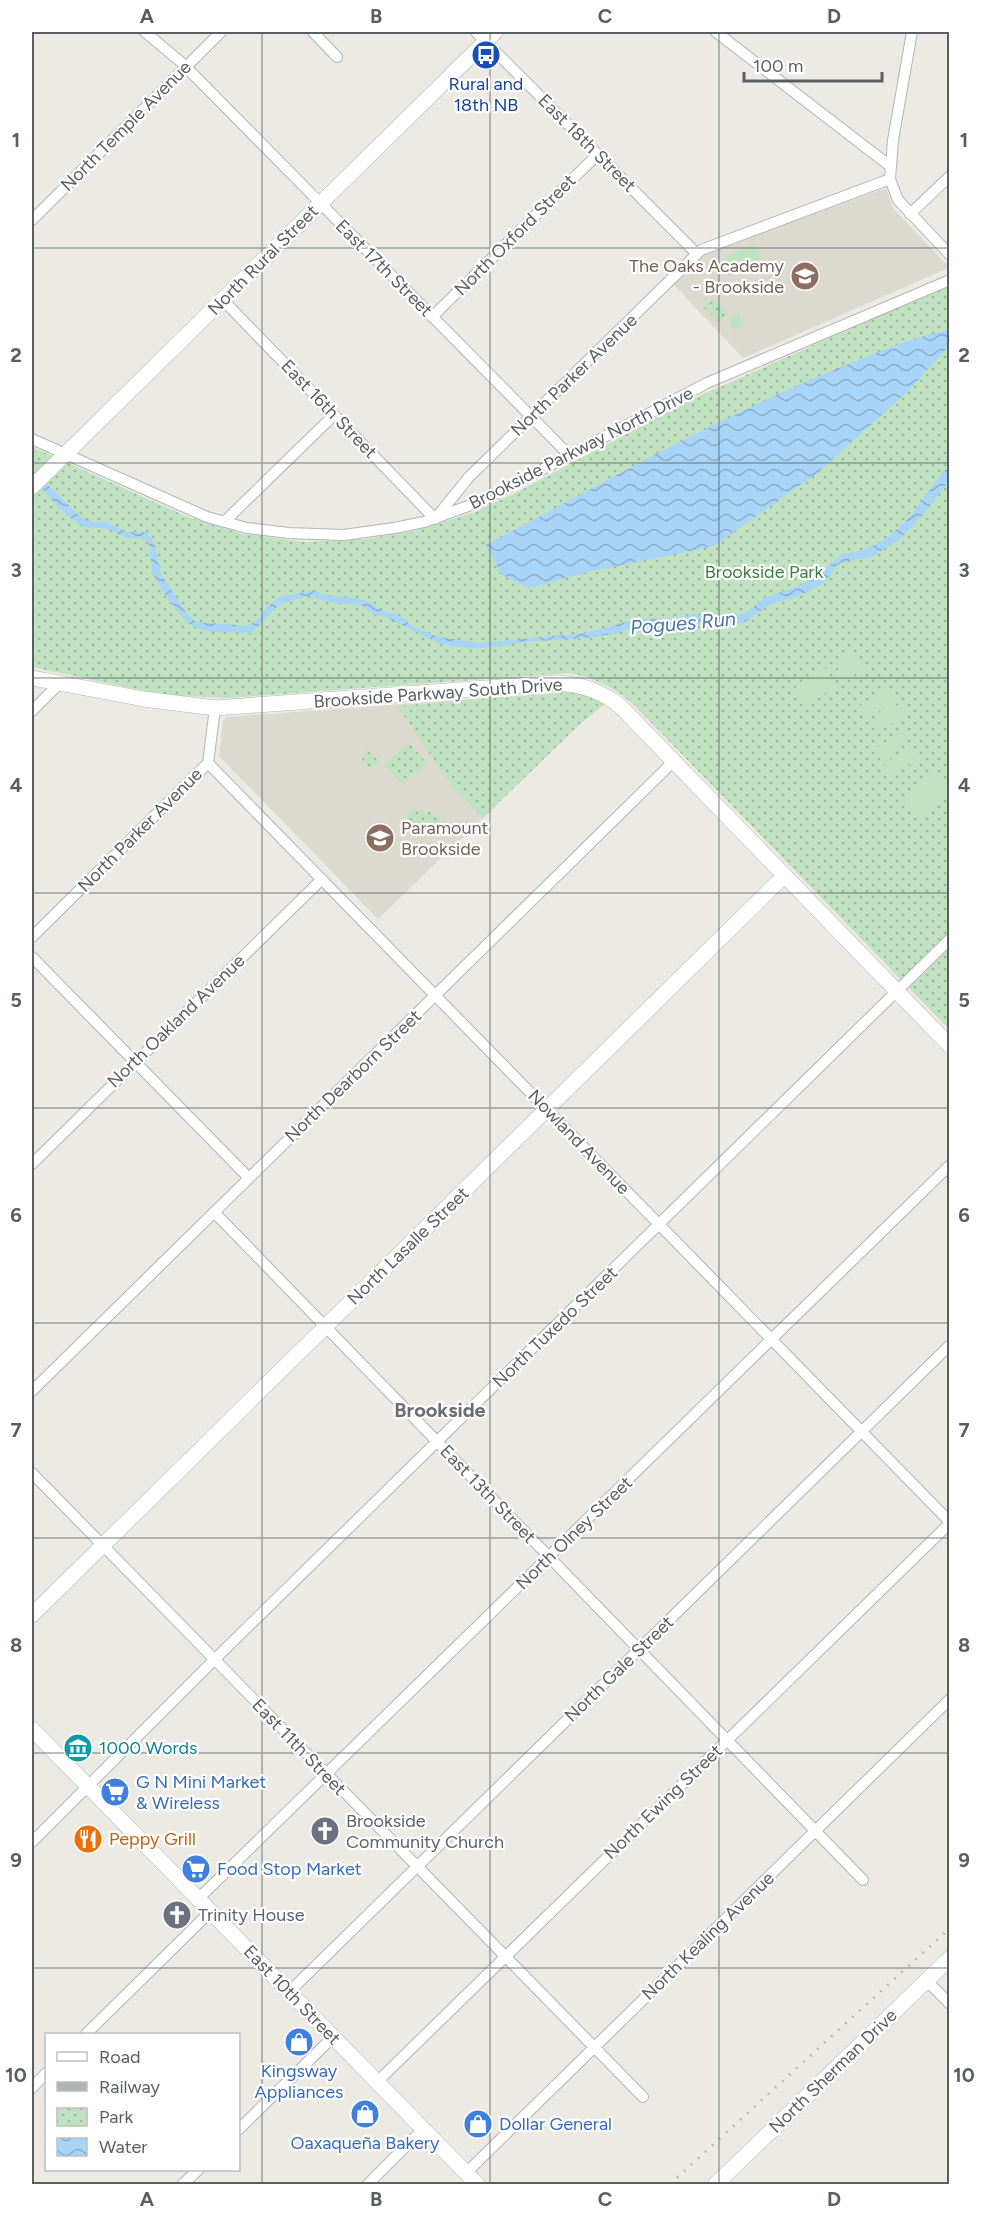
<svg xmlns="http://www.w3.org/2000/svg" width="981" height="2216" font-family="Figtree,sans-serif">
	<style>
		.education { fill: #dcd9d0 }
		.park { fill: url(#park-dots) }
		.pitch { fill: #c0e2c0 }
		.water { fill: url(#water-waves) }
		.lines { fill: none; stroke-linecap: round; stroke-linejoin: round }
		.street-casing { stroke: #b3b4b8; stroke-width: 12 }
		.secondary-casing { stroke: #b1b5b9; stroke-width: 16 }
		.street { stroke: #fff; stroke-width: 10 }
		.secondary { stroke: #fff; stroke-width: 15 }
		.rail { stroke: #b2b3b3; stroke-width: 3; stroke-dasharray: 1.5 8; stroke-linecap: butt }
		.grid { fill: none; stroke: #5a5e62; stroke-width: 1.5; stroke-opacity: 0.55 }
		.labels { text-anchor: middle; stroke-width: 4.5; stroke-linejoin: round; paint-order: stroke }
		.transit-label { font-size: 18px; fill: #164399; stroke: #fff }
		.street-label { font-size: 18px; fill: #5a5e62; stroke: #fff }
		.education-label { font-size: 18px; fill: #785e54; stroke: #fff; text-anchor: end }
		.park-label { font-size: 18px; fill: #3b803f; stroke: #fff }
		.culture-label { font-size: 18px; fill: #0d838f; stroke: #fff; text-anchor: start }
		.shop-label { font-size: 18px; fill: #366cbe; stroke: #fff; text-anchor: start }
		.worship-label { font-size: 18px; fill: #5b616d; stroke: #fff; text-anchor: start }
		.food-label { font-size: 18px; fill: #c56008; stroke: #fff; text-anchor: start }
		.water-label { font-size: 20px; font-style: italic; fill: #4675a7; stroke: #fff }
		.neighbourhood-label { font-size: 20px; font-weight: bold; fill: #6b6f73; stroke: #fff }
		.neatline { fill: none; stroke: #5a5e62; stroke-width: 2 }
		.grid-label { font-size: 20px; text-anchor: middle; font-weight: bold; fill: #5a5e62 }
	</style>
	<defs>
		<pattern id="park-dots" width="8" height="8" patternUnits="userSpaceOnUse" patternTransform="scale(1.5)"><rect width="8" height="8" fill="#c0e2c0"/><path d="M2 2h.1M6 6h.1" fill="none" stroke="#9fba9f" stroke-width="1.8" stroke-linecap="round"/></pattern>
		<pattern id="water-waves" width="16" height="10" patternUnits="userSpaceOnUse" patternTransform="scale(1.5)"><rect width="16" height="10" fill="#a7d4f7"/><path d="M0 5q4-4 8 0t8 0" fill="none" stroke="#8bafcb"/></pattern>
	</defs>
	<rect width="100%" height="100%" fill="#eceae2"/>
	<path class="education" d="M886 188 893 208 948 266 946 269 743 358 673 284 707 252Z
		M569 692 605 704 581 723 378 919 219 756 223 722 226 717Z"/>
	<path class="park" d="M949 285V1029L634 705C614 687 595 678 569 673L227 698 164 695 32 667V447L188 517 243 534 303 542 366 539 414 531 475 512 519 491 688 401Z
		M712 298 729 314 720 323 703 307Z
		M569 692 587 695 605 704 581 723 483 818 451 785 397 706Z
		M409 743 427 763 403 785 384 764Z
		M367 750 380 762 372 769 361 760 364 757 362 755Z
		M415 807 418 811 421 809 426 814 430 811 440 820 424 836 405 816Z"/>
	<path class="pitch" d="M754 244 762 261 729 276 721 259Z
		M739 314 744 326 734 330 728 319Z
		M853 651 864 669 845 680 834 662Z
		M825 668 836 687 806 704 795 685Z
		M887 687 896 700 869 718 860 706Z
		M899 704 906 713 879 732 872 722Z
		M901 731 908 741 881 760 874 750Z
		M911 745 920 757 893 776 884 764Z
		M932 774 948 791 921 818 904 802Z"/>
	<path class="water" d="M949 330V346L910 389 819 472 714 546 588 572 529 588 502 575 486 545C599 485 711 421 829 372 869 356 908 338 949 330Z
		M949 466 950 478 943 489 922 516 899 540 871 557 847 561 837 565 824 583 803 594 769 605 745 622 729 626 695 624 676 627 636 626 618 633 588 638 536 641 473 649 440 644 386 617 375 615 361 605 333 603 308 596 281 604 273 610 252 633 214 632 199 629 188 623 168 599 152 572 149 543C137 533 133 541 123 536 116 534 109 528 102 528 94 527 90 529 83 526 62 516 48 493 32 478V470L81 517 92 522H107L126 532H145L149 535 155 546 161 574 186 612 196 622 247 626 260 618 266 608 279 597 314 590 324 595 354 598 369 602 383 611 398 615 414 627 439 637 480 643 586 633 637 619 677 618 693 614 709 617H732L748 611 766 597 796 587 814 578 843 554 861 551 885 540 910 517 942 473Z"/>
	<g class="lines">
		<g class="street-casing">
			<path id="street" d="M145 32 182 63 570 456
				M313 32 337 57
				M476 32 697 254
				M716 32 890 166
				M912 32 893 140 890 179 898 200 950 255
				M910 214 950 176
				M32 220 221 32
				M223 300 435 519 469 477 701 250 890 179
				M432 317 598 154
				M32 439 207 517 247 528 289 533 344 535 394 528 424 522 482 501 707 383 950 280
				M224 522 334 415
				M32 711 59 684
				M208 763 950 1522
				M32 937 208 763 215 708
				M32 957 249 1178
				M32 1164 322 879
				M214 1212 863 1880
				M32 1391 674 761
				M32 1473 643 2097
				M32 1842 214 1660 950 939
				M198 1899 950 1165
				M926 1980 950 2004
				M289 1992 950 1345
				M86 2034 210 1912
				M377 2082 950 1523
				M32 2088 46 2073
				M238 2130 333 2037
				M466 2173 950 1699
				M183 2184 198 2170
				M368 2184 423 2129"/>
		</g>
		<g class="secondary-casing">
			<path id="secondary" d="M32 487 495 32
				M32 678 144 699 215 708 556 683C580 684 600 690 619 705L950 1046
				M32 1615 784 876
				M32 1729 477 2184
				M716 2184 950 1958"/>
		</g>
		<use href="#street" class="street"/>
		<use href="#secondary" class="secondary"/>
		<path class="rail" d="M670 2184 950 1928"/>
	</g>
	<path class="grid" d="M262 32V2184M490 32V2184M719 32V2184M32 248H950M32 463H950M32 678H950M32 893H950M32 1108H950M32 1323H950M32 1538H950M32 1753H950M32 1968H950"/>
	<defs>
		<g id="bus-disc" transform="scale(1.5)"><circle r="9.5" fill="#1a4fb4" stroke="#fff"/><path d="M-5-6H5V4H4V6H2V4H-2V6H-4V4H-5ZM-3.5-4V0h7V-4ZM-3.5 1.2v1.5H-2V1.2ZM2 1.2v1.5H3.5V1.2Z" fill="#fff"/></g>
		<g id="school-disc" transform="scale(1.5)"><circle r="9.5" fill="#8d6e63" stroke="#fff"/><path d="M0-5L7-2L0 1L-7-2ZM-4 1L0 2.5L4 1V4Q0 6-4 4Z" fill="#fff"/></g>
		<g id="museum-disc" transform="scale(1.5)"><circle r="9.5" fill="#0f9aa8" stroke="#fff"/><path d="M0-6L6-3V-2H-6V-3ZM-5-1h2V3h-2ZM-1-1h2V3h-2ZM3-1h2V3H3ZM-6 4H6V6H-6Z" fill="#fff"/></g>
		<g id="supermarket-disc" transform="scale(1.5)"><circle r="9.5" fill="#3f7fe0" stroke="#fff"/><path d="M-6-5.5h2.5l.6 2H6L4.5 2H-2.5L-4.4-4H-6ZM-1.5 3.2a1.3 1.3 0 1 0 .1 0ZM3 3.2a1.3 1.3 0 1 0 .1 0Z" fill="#fff"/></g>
		<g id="church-disc" transform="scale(1.5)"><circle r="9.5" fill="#6b7280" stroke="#fff"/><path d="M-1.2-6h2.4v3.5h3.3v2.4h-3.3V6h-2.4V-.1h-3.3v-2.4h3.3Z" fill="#fff"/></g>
		<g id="restaurant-disc" transform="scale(1.5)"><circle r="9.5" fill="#e8710a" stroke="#fff"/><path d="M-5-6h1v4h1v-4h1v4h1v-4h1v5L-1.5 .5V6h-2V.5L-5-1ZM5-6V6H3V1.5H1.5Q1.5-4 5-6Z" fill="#fff"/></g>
		<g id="shop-disc" transform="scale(1.5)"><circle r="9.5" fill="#3f7fe0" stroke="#fff"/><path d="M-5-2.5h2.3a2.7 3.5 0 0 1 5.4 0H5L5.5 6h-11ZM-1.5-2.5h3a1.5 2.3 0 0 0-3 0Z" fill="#fff"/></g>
	</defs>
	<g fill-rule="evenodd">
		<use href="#bus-disc" x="486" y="55"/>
		<use href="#school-disc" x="805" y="276"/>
		<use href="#school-disc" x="380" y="838"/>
		<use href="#museum-disc" x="78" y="1748"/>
		<use href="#supermarket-disc" x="115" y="1792"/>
		<use href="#church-disc" x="325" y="1831"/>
		<use href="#restaurant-disc" x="88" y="1839"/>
		<use href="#supermarket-disc" x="196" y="1869"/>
		<use href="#church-disc" x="177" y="1915"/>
		<use href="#shop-disc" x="299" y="2042"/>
		<use href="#shop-disc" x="365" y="2114"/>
		<use href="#shop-disc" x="478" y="2124"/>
	</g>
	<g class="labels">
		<g class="transit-label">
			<text x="486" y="90">Rural and<tspan x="486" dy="21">18th NB</tspan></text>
		</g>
		<g class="street-label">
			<text transform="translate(126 126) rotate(-45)" y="6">North Temple Avenue</text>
			<text transform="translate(587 143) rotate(45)" y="6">East 18th Street</text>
			<text transform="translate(515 235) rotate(-45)" y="6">North Oxford Street</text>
			<text transform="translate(263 260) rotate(-45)" y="6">North Rural Street</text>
			<text transform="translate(384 268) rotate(45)" y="6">East 17th Street</text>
			<text transform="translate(574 375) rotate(-44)" y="6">North Parker Avenue</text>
			<text transform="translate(329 409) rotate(46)" y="6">East 16th Street</text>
			<text transform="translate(581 448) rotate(-27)" y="6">Brookside Parkway North Drive</text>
			<text transform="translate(438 693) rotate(-4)" y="6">Brookside Parkway South Drive</text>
			<text transform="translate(140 830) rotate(-45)" y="6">North Parker Avenue</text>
			<text transform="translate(176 1021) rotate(-44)" y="6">North Oakland Avenue</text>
			<text transform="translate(353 1076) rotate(-44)" y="6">North Dearborn Street</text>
			<text transform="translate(579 1142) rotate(46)" y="6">Nowland Avenue</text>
			<text transform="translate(408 1246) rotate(-44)" y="6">North Lasalle Street</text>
			<text transform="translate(555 1327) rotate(-44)" y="6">North Tuxedo Street</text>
			<text transform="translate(488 1494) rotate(46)" y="6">East 13th Street</text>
			<text transform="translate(574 1533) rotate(-44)" y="6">North Olney Street</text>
			<text transform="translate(619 1669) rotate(-44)" y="6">North Gale Street</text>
			<text transform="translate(299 1747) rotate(46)" y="6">East 11th Street</text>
			<text transform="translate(663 1802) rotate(-44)" y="6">North Ewing Street</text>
			<text transform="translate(708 1936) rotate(-44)" y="6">North Kealing Avenue</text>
			<text transform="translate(292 1995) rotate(46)" y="6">East 10th Street</text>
			<text transform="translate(833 2071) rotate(-44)" y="6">North Sherman Drive</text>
		</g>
		<g class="education-label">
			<text x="784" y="272">The Oaks Academy<tspan x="784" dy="21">- Brookside</tspan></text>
			<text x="401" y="834" text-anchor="start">Paramount<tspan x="401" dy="21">Brookside</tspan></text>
		</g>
		<g class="park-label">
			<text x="764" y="578">Brookside Park</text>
		</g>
		<g class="culture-label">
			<text x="99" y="1754">1000 Words</text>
		</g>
		<g class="shop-label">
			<text x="136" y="1788">G N Mini Market<tspan x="136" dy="21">&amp; Wireless</tspan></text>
			<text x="217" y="1875">Food Stop Market</text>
			<text x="299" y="2077" text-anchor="middle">Kingsway<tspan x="299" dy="21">Appliances</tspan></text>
			<text x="499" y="2130">Dollar General</text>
			<text x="365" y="2149" text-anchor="middle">Oaxaqueña Bakery</text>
		</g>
		<g class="worship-label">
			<text x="346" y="1827">Brookside<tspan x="346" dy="21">Community Church</tspan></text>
			<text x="198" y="1921">Trinity House</text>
		</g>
		<g class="food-label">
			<text x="109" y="1845">Peppy Grill</text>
		</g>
		<g class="water-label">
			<text transform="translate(683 623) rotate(-5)" y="7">Pogues Run</text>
		</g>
		<g class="neighbourhood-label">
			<text x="440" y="1417">Brookside</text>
		</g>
	</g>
	<rect width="981" height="2216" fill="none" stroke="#ffffff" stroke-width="66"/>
	<rect x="45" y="2033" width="195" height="138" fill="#ffffff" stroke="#bdbfc0" stroke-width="1.5"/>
	<rect x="57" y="2052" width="30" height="9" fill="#ffffff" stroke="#bdbfc0" stroke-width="1.5"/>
	<text x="99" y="2063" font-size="18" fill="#5a5e62">Road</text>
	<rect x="57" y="2082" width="30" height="9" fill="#b2b3b3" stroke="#bdbfc0" stroke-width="1.5"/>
	<text x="99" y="2093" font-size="18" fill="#5a5e62">Railway</text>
	<rect x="57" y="2108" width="30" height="18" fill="url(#park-dots)" stroke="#bdbfc0" stroke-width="1.5"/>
	<text x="99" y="2123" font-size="18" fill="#5a5e62">Park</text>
	<rect x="57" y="2138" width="30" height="18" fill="url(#water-waves)" stroke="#bdbfc0" stroke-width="1.5"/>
	<text x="99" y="2153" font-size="18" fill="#5a5e62">Water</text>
	<path d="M744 72v9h138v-9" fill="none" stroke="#5a5e62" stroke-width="3"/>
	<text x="753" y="72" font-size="18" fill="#5a5e62" stroke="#ffffff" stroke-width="4.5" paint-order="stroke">100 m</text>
	<rect x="33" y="33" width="915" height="2150" class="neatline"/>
	<g class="grid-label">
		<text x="147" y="23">A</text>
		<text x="376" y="23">B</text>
		<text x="605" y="23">C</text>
		<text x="834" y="23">D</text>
		<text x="16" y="147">1</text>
		<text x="964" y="147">1</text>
		<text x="16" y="362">2</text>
		<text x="964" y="362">2</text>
		<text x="16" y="577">3</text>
		<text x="964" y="577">3</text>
		<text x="16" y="792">4</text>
		<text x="964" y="792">4</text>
		<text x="16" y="1007">5</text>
		<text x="964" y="1007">5</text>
		<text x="16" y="1222">6</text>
		<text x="964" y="1222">6</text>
		<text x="16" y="1437">7</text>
		<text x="964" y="1437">7</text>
		<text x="16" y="1652">8</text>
		<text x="964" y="1652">8</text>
		<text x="16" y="1867">9</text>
		<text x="964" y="1867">9</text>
		<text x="16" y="2082">10</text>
		<text x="964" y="2082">10</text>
		<text x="147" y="2206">A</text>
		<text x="376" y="2206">B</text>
		<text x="605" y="2206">C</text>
		<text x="834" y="2206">D</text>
	</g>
</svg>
